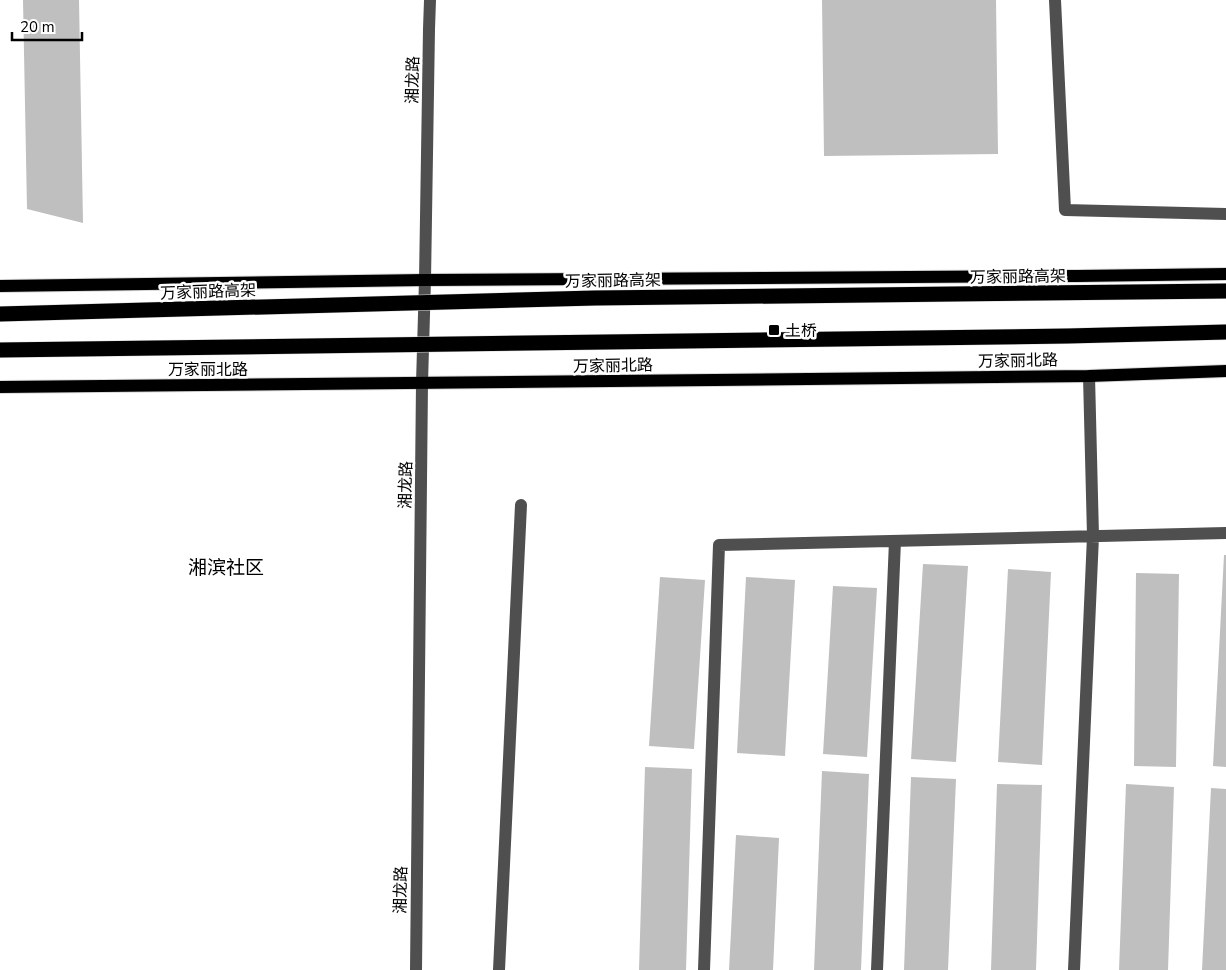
<svg xmlns="http://www.w3.org/2000/svg" width="1226" height="970" font-family="'Nunito Sans','Noto Sans SC',sans-serif">
	<style>
		.building { fill: #bfbfbf }
		.lines { fill: none; stroke-linecap: round; stroke-linejoin: round }
		.major-casing { stroke: #dbdbdb; stroke-width: 14 }
		.minor { stroke: #4f4f4f; stroke-width: 12 }
		.major { stroke: #000; stroke-width: 12 }
		.highway-bridge-casing { stroke: #dbdbdb; stroke-width: 16; stroke-linecap: butt }
		.highway-bridge { stroke: #000; stroke-width: 15 }
		.poi-dot { fill: #000; stroke: #fff; stroke-width: 2 }
		.labels { text-anchor: middle; stroke-width: 5; stroke-linejoin: round; paint-order: stroke }
		.street-label { font-size: 16px; fill: #000; stroke: #fff }
		.poi-label { font-size: 16px; fill: #000; stroke: #fff; text-anchor: start }
		.quarter-label { font-size: 19px; fill: #000; stroke: #fff }
	</style>
	<rect width="100%" height="100%" fill="#fff"/>
	<path class="building" d="M23 0H79L83 223 27 209Z
		M822 0H996L998 154 824 156Z
		M1224 555H1226V767L1213 766Z
		M923 564 968 566 956 762 911 759Z
		M1008 569 1051 572 1042 765 998 762Z
		M1136 573 1179 574 1176 767 1134 766Z
		M660 577 705 580 694 749 649 746Z
		M746 577 795 580 785 756 737 753Z
		M833 586 877 588 867 757 823 754Z
		M645 767 692 769 686 970H639Z
		M822 771 869 774 861 970H814Z
		M911 777 956 779 948 970H904Z
		M997 784 1042 785 1036 970H991Z
		M1126 784 1174 787 1168 970H1119Z
		M1211 788 1226 789V970H1202Z
		M736 835 779 838 773 970H729Z"/>
	<g class="lines">
		<g class="major-casing">
			<path id="major" d="M0 286 425 280 1077 276 1226 274
				M0 387 714 380 1089 376 1226 371"/>
		</g>
		<path class="minor" d="M1055 0 1065 210 1226 214
			M416 970 422 383 425 280 429 29 430 0
			M499 970 521 505
			M704 970 719 545 1226 533
			M877 970 895 541
			M1074 970 1093 536 1089 376"/>
		<use href="#major" class="major"/>
		<g class="highway-bridge-casing">
			<path id="highway-bridge" d="M0 314 595 298 1226 291
				M0 350 1068 336 1226 332"/>
		</g>
		<use href="#highway-bridge" class="highway-bridge"/>
	</g>
	<rect class="poi-dot" x="768" y="324" width="12" height="12" rx="2.5"/>
	<g class="labels">
		<g class="street-label">
			<text transform="translate(412 80) rotate(-89)" y="6">湘龙路</text>
			<text transform="translate(1018 276) rotate(-1)" y="6">万家丽路高架</text>
			<text transform="translate(613 280) rotate(-1)" y="6">万家丽路高架</text>
			<text transform="translate(208 291) rotate(-2)" y="6">万家丽路高架</text>
			<text transform="translate(1018 360) rotate(-1)" y="6">万家丽北路</text>
			<text transform="translate(613 365) rotate(-1)" y="6">万家丽北路</text>
			<text x="208" y="375">万家丽北路</text>
			<text transform="translate(405 485) rotate(-89)" y="6">湘龙路</text>
			<text transform="translate(400 890) rotate(-89)" y="6">湘龙路</text>
		</g>
		<g class="poi-label">
			<text x="785" y="336">土桥</text>
		</g>
		<g class="quarter-label">
			<text x="226" y="574">湘滨社区</text>
		</g>
	</g>
	<path d="M12 32v8h70v-8" fill="none" stroke="#000000" stroke-width="2.5"/>
	<text x="20" y="32" font-size="15" fill="#000000" stroke="#ffffff" stroke-width="4" paint-order="stroke">20 m</text>
</svg>
